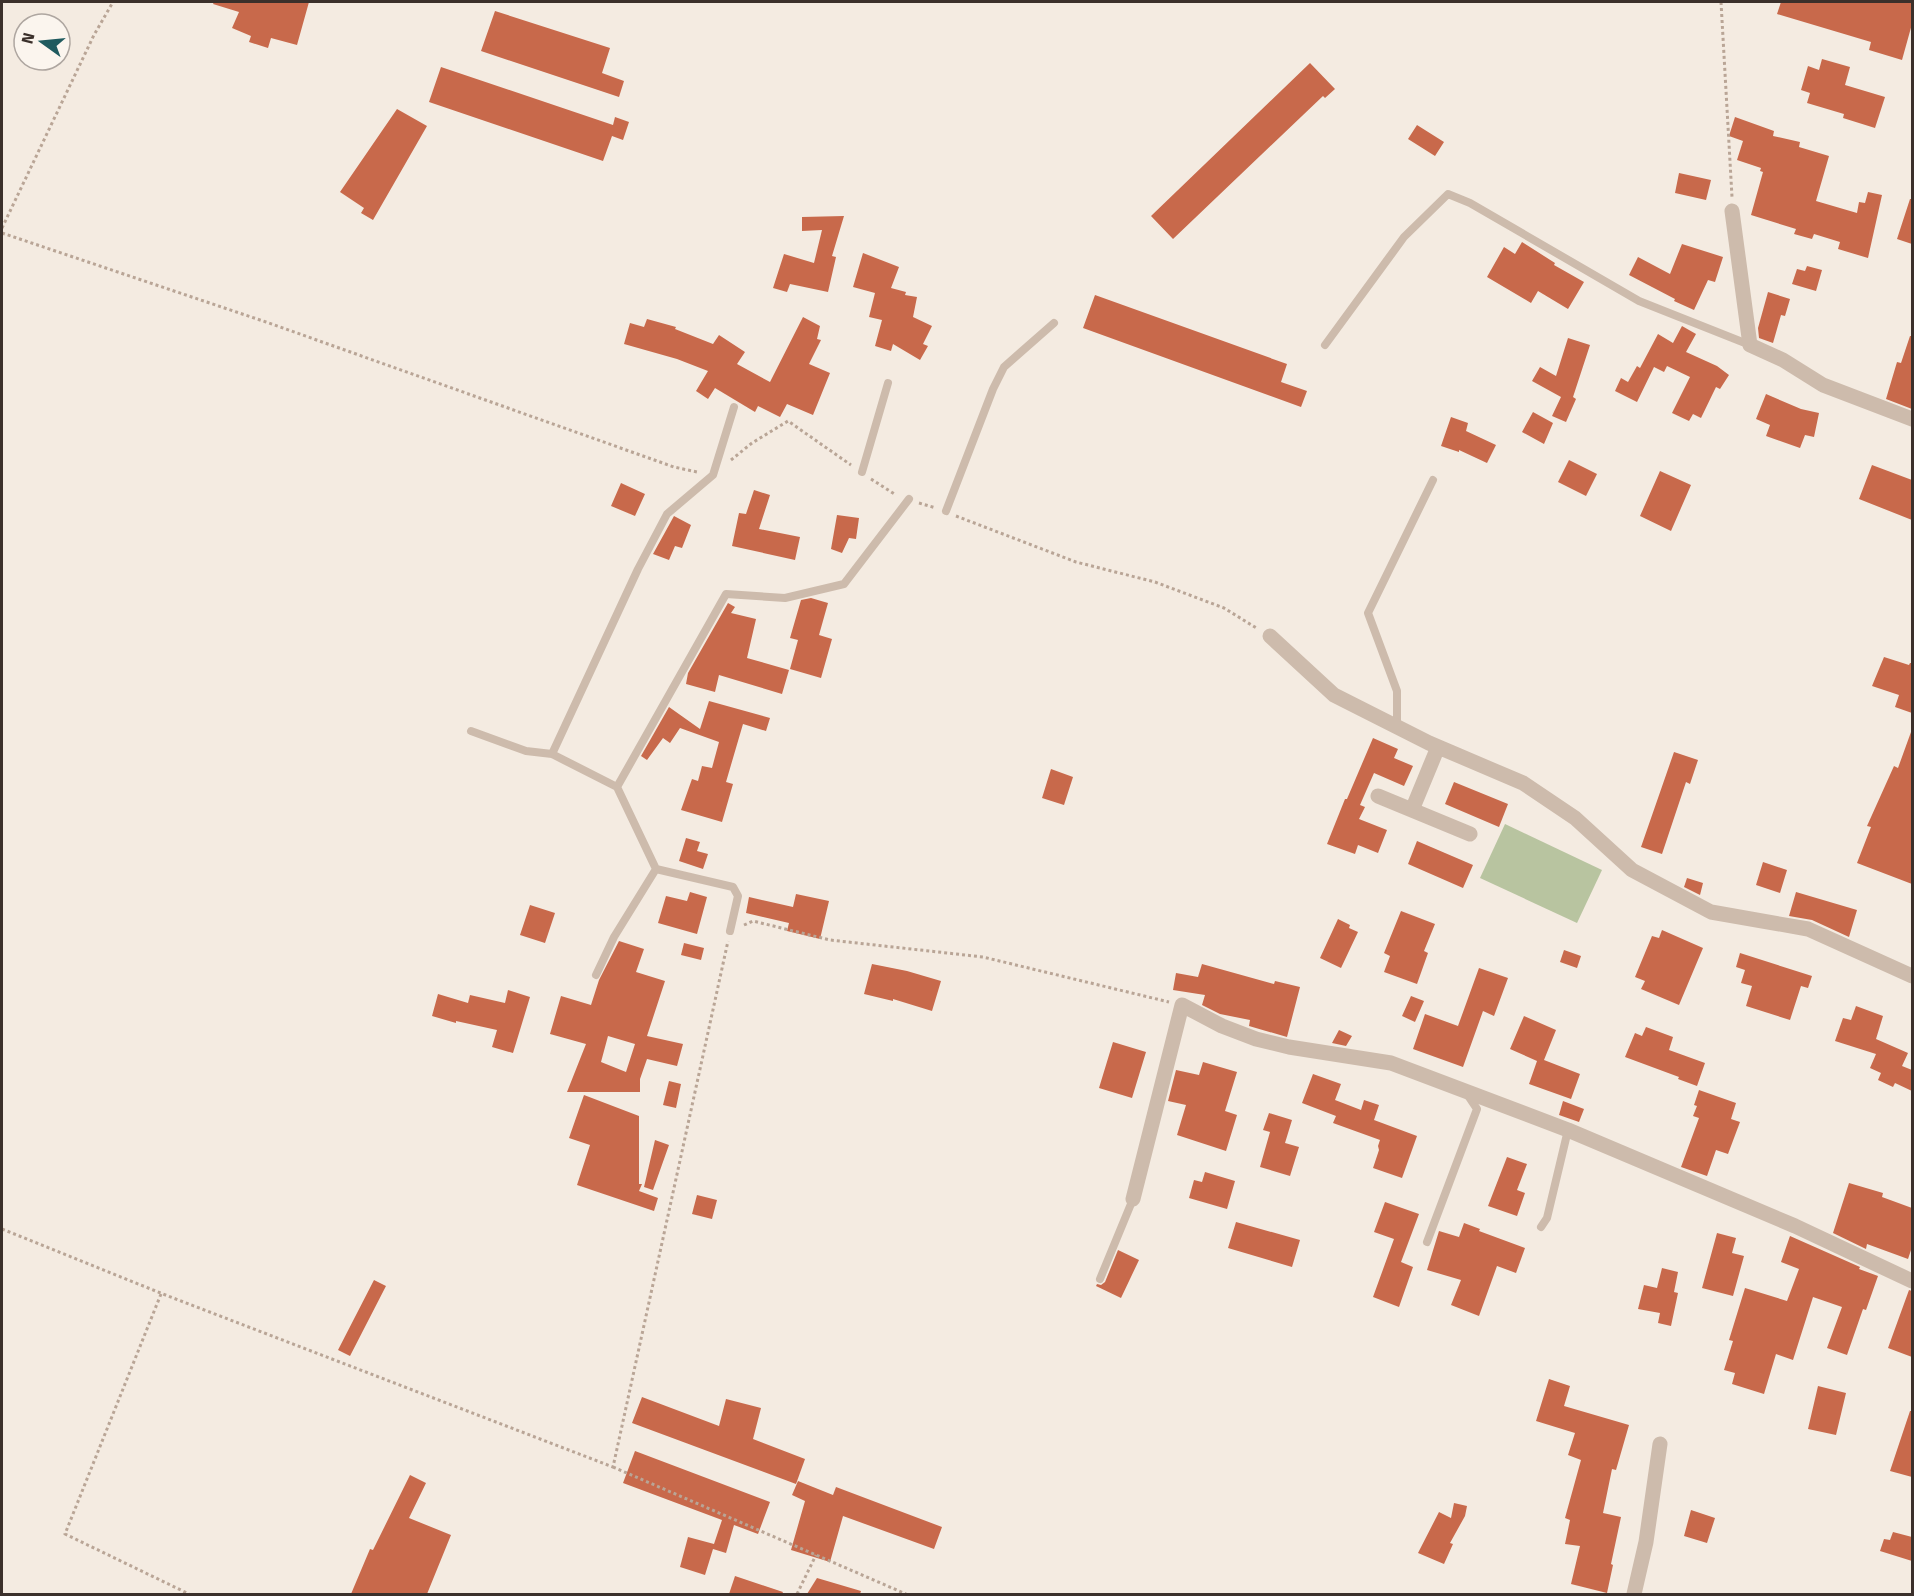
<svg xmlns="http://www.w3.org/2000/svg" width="1914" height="1596" font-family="'Fira Sans',sans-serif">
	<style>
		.green { fill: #b8c4a0 }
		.building { fill: #c8694b; fill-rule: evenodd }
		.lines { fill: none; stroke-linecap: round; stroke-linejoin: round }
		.path { stroke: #b9a596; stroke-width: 3; stroke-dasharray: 3 3; stroke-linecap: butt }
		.lane { stroke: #cdbbac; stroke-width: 8 }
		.street { stroke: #cdbbac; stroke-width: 15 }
	</style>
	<rect width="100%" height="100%" fill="#f4ebe1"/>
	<path class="green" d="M1505 824 1602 870 1577 923 1480 878Z"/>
	<path class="building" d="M214 2H309L297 45 271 38 268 48 249 42 251 36 232 28 239 12 213 4Z
		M1781 2H1912V24L1902 60 1869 50 1871 42 1777 14Z
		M495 11 610 48 602 73 624 81 619 97 481 51Z
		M1822 59 1850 67 1845 85 1885 97 1875 128 1843 118 1844 114 1807 103 1810 93 1801 90 1808 66 1819 70Z
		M1310 63 1335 89 1325 98 1323 96 1173 239 1151 216Z
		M441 67 613 125 615 117 629 122 623 140 612 136 603 161 429 102Z
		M397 109 427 126 373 220 361 213 364 208 340 192Z
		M1735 117 1774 131 1773 136 1800 142 1799 147 1829 156 1816 201 1857 213 1859 202 1865 203 1868 192 1882 195 1868 258 1838 249 1840 242 1814 234 1812 239 1794 234 1796 229 1751 215 1763 172 1760 171 1761 168 1737 160 1743 141 1729 136Z
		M1417 125 1444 142 1435 156 1408 139Z
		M1679 173 1711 180 1706 200 1675 193Z
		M1910 199H1912V244L1897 239Z
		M844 216 832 256 836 257 828 292 790 284 787 292 773 288 784 254 814 263 822 230 802 231V217Z
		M1522 242 1555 263 1554 265 1584 282 1568 309 1538 291 1531 303 1487 277 1504 247 1515 254Z
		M1682 244 1723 257 1715 282 1708 280 1694 310 1674 301 1675 299 1629 275 1638 257 1670 274Z
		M863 253 899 267 891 288 906 292 905 295 917 297 913 317 932 326 923 344 928 346 920 360 893 344 891 351 875 346 882 320 869 317 875 293 853 287Z
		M1807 266 1822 270 1816 291 1792 284 1797 269 1805 271Z
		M1768 292 1790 299 1785 316 1781 315 1773 343 1759 338 1758 328Z
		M1095 295 1287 364 1281 382 1307 391 1301 407 1083 328Z
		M803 317 820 326 817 339 821 340 809 364 830 373 813 415 787 404 780 417 758 406 755 412 715 388 708 399 696 391 708 371 677 359 624 344 630 323 644 327 647 319 676 327 675 329 713 344 719 335 745 352 737 364 770 382Z
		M1682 326 1696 334 1686 352 1717 366 1729 375 1720 389 1716 387 1701 418 1693 414 1689 421 1672 413 1690 377 1667 366 1664 372 1654 367 1637 402 1615 391 1621 378 1628 382 1637 366 1640 368 1658 334 1673 343Z
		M1910 336H1912V409L1886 399 1897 362 1901 363Z
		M1568 338 1590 345 1573 397 1576 399 1566 422 1552 416 1561 397 1532 381 1540 367 1556 376Z
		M1766 394 1801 409 1819 413 1814 437 1805 435 1800 448 1766 436 1770 425 1756 419Z
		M1533 412 1553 423 1544 444 1522 432Z
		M1451 417 1468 423 1466 431 1496 445 1487 463 1459 450V452L1441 446Z
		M1569 460 1597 474 1586 496 1558 482Z
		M1872 465 1912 480V520L1859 499Z
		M1660 471 1691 485 1671 531 1640 516Z
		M621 483 645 494 635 516 611 506Z
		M754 490 770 495 759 529 800 537 795 560 732 546 739 513 746 514Z
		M837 515 859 518 856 539 849 538 842 553 831 549Z
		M674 516 691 525 682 548 675 546 669 560 653 554Z
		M811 598 828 603 819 635 832 639 821 678 790 669 798 640 790 638 801 600Z
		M728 603 735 607 731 613 756 619 747 658 789 670 782 694 719 675 715 692 686 684 688 673Z
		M1884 657 1909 665 1910 663H1912V713L1895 707 1899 695 1872 686Z
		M709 701 770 718 766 731 743 724 726 782 733 784 722 822 681 810 692 779 698 781 702 766 712 768 719 742 680 728 670 743 663 738 647 760 641 756 669 707 700 729Z
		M1911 732H1912V884L1857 863 1871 827 1867 826 1894 766 1898 768Z
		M1373 738 1398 749 1394 758 1413 766 1404 786 1374 773 1360 805 1365 807 1359 819 1387 830 1378 853 1358 845 1355 854 1327 844 1345 799H1347Z
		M1674 752 1698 760 1690 784 1686 782 1662 854 1641 847Z
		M1051 769 1073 777 1064 805 1042 798Z
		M1454 782 1508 804 1499 827 1445 804Z
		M686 838 700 842 697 851 708 854 703 869 679 861Z
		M1417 841 1473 865 1463 888 1408 864Z
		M1763 862 1787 870 1780 893 1756 885Z
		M1687 878 1703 883 1700 895 1684 887Z
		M690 892 707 897 697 934 658 923 666 896 687 901Z
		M1796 892 1857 910 1849 937 1812 920 1789 916Z
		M796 894 829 901 820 939 787 931 789 923 746 913 749 897 793 907Z
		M530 905 555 913 545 943 520 935Z
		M1401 911 1435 924 1424 951 1428 953 1417 984 1384 972 1390 956 1384 953Z
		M1338 919 1350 925 1349 928 1358 932 1341 968 1320 958Z
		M1662 930 1703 948 1679 1005 1641 989 1645 981 1635 977 1652 936 1659 938Z
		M619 941 644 949 636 972 665 981 647 1036 683 1044 677 1066 647 1059 640 1079V1092H567L586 1044 550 1034 561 996 591 1005 599 980ZM608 1036 635 1044 626 1072 601 1062Z
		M684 943 704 948 701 960 681 955Z
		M1564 950 1581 956 1577 968 1560 962Z
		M1740 953 1812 976 1808 988 1801 986 1790 1020 1746 1006 1752 986 1741 983 1745 970 1736 967Z
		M872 964 907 971 941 981 932 1011 893 999V1001L864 994Z
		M1202 964 1274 984 1275 981 1300 987 1287 1037 1249 1026 1250 1020 1220 1014 1202 1005 1205 995 1173 990 1176 973 1198 977Z
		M1479 968 1508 978 1494 1016 1483 1011 1463 1067 1413 1049 1425 1014 1458 1026Z
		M508 990 530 997 513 1053 492 1047 497 1030 456 1021V1023L432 1016 438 994 468 1003 470 995 505 1003Z
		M1411 996 1424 1001 1415 1022 1402 1016Z
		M1856 1006 1883 1016 1876 1039 1908 1053 1902 1066 1912 1070V1091L1895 1083 1893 1087 1878 1080 1881 1073 1870 1068 1876 1054 1835 1041 1843 1018 1851 1020Z
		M1524 1016 1556 1030 1544 1060 1580 1074 1571 1099 1529 1084 1537 1061 1510 1049Z
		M1646 1027 1673 1037 1669 1050 1705 1063 1697 1086 1678 1079 1679 1077 1625 1057 1635 1033 1642 1036Z
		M1339 1030 1352 1036 1346 1046 1332 1043Z
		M1113 1042 1146 1052 1132 1098 1099 1088Z
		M1203 1062 1237 1072 1225 1111 1237 1115 1226 1151 1177 1135 1186 1105 1168 1101 1176 1070 1199 1075Z
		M1313 1074 1341 1084 1335 1100 1361 1110 1364 1100 1379 1105 1374 1120 1417 1136 1402 1178 1373 1168 1379 1150 1378 1146 1380 1140 1333 1123 1336 1116 1302 1103Z
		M669 1081 681 1084 676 1108 663 1105Z
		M1699 1090 1736 1103 1731 1119 1740 1122 1728 1154 1716 1150 1707 1176 1681 1167 1699 1118 1693 1116 1697 1106 1694 1105Z
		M584 1095 639 1116V1184H642L639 1191 658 1198 654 1211 577 1185 590 1145 569 1138Z
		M1563 1101 1584 1109 1579 1122 1559 1115Z
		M1269 1113 1292 1120 1285 1143 1299 1147 1290 1176 1260 1167 1270 1132 1263 1130Z
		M655 1140 669 1145 653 1190 644 1187Z
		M1507 1157 1527 1164 1517 1190 1525 1193 1517 1216 1488 1206Z
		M1205 1172 1235 1181 1227 1209 1189 1198 1194 1180 1202 1182Z
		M1849 1183 1883 1193 1882 1197 1912 1208V1247L1908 1259 1867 1244 1866 1249 1833 1233Z
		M697 1195 717 1200 712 1219 692 1214Z
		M1385 1202 1419 1214 1401 1262 1413 1267 1399 1307 1373 1297 1394 1239 1374 1232Z
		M1236 1222 1300 1240 1292 1267 1228 1248Z
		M1464 1223 1480 1229 1479 1231 1525 1248 1516 1273 1497 1266 1479 1316 1451 1305 1461 1280 1427 1270 1439 1231 1459 1237Z
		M1717 1233 1736 1238 1732 1253 1744 1256 1733 1296 1702 1288Z
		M1790 1236 1860 1267 1859 1269 1878 1276 1866 1310 1863 1309 1847 1355 1827 1348 1842 1307 1813 1297 1793 1360 1776 1354 1764 1394 1732 1384 1735 1373 1724 1370 1733 1341 1729 1340 1745 1288 1787 1301 1799 1269 1781 1262Z
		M1118 1250 1139 1260 1121 1298 1096 1286 1097 1284 1101 1285 1105 1282Z
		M1662 1268 1678 1272 1674 1292 1678 1293 1671 1326 1658 1323 1660 1313 1638 1309 1644 1285 1657 1288Z
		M374 1280 386 1286 350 1356 338 1350Z
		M1909 1290 1912 1291V1357L1888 1348Z
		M1549 1379 1570 1386 1564 1406 1629 1425 1616 1470 1612 1469 1603 1513 1621 1517 1611 1564 1613 1565 1607 1593 1571 1584 1580 1546 1565 1544 1570 1520 1565 1518 1581 1460 1568 1455 1575 1433 1536 1421Z
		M1818 1386 1846 1393 1836 1435 1808 1429Z
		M642 1397 719 1426 726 1399 761 1408 753 1439 805 1459 796 1484 632 1423Z
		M1910 1411H1912V1477L1890 1471Z
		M635 1451 770 1502 758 1534 734 1525 726 1553 713 1549 705 1575 680 1567 688 1537 714 1544 722 1520 623 1483Z
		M410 1475 426 1483 409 1518 451 1535 427 1594H351L370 1549 373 1550Z
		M798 1481 833 1495 836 1487 942 1527 934 1549 843 1516 830 1562 791 1550 805 1501 792 1495Z
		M1454 1503 1467 1506 1465 1516 1450 1543 1453 1544 1444 1564 1418 1553 1439 1512 1451 1518Z
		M1691 1510 1715 1518 1707 1543 1684 1536Z
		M1893 1532 1912 1537V1561L1880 1551 1884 1539 1890 1540Z
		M735 1576 783 1592 782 1594H729Z
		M817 1578 861 1591 860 1594H807Z"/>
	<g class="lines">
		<path class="path" d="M1721 2 1732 197
			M2 228 94 35 113 2
			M2 233 266 322 674 467 697 472
			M731 460 752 443 788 421 851 465
			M871 479 896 495
			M919 503 936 508
			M956 516 1076 562 1155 582 1224 608 1258 629
			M744 925 753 921 830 940 983 957 1169 1002
			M2 1229 168 1296 613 1467 728 941
			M161 1294 65 1534 189 1594
			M613 1467 906 1594
			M797 1594 816 1555"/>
		<path class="lane" d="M1325 345 1404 237 1448 194 1470 203 1639 301 1750 345
			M862 472 888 383
			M946 511 993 389 1004 367 1054 323
			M1397 727V691L1368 613 1433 480
			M471 731 526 751 552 754 617 787 656 869
			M552 754 638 569 667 514 713 475 734 407
			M617 787 726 594 785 598 844 584 909 499
			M656 869 733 887 738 896 730 931
			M596 975 614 937 656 869
			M1541 1227 1547 1218 1568 1130
			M1427 1242 1477 1109 1467 1094
			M1100 1279 1133 1199"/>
		<path class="street" d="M1732 211 1750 345 1783 360 1823 385 1912 419
			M1270 636 1334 695 1429 743 1523 783 1575 818 1632 870 1711 912 1808 929 1912 976
			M1378 796 1470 834
			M1412 810 1438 747
			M1133 1199 1182 1005 1222 1026 1256 1039 1289 1047 1391 1063 1568 1130 1795 1226 1912 1281
			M1634 1594 1646 1542 1660 1444"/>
	</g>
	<rect width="1914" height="1596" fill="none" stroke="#3b302b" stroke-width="6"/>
	<g transform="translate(42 42) rotate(285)"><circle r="28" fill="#fbf5ee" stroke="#aea6a0" stroke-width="1.5"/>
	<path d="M0-4.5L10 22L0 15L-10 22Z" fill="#1f5a5e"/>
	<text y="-9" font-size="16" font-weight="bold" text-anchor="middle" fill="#3b302b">N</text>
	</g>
</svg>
